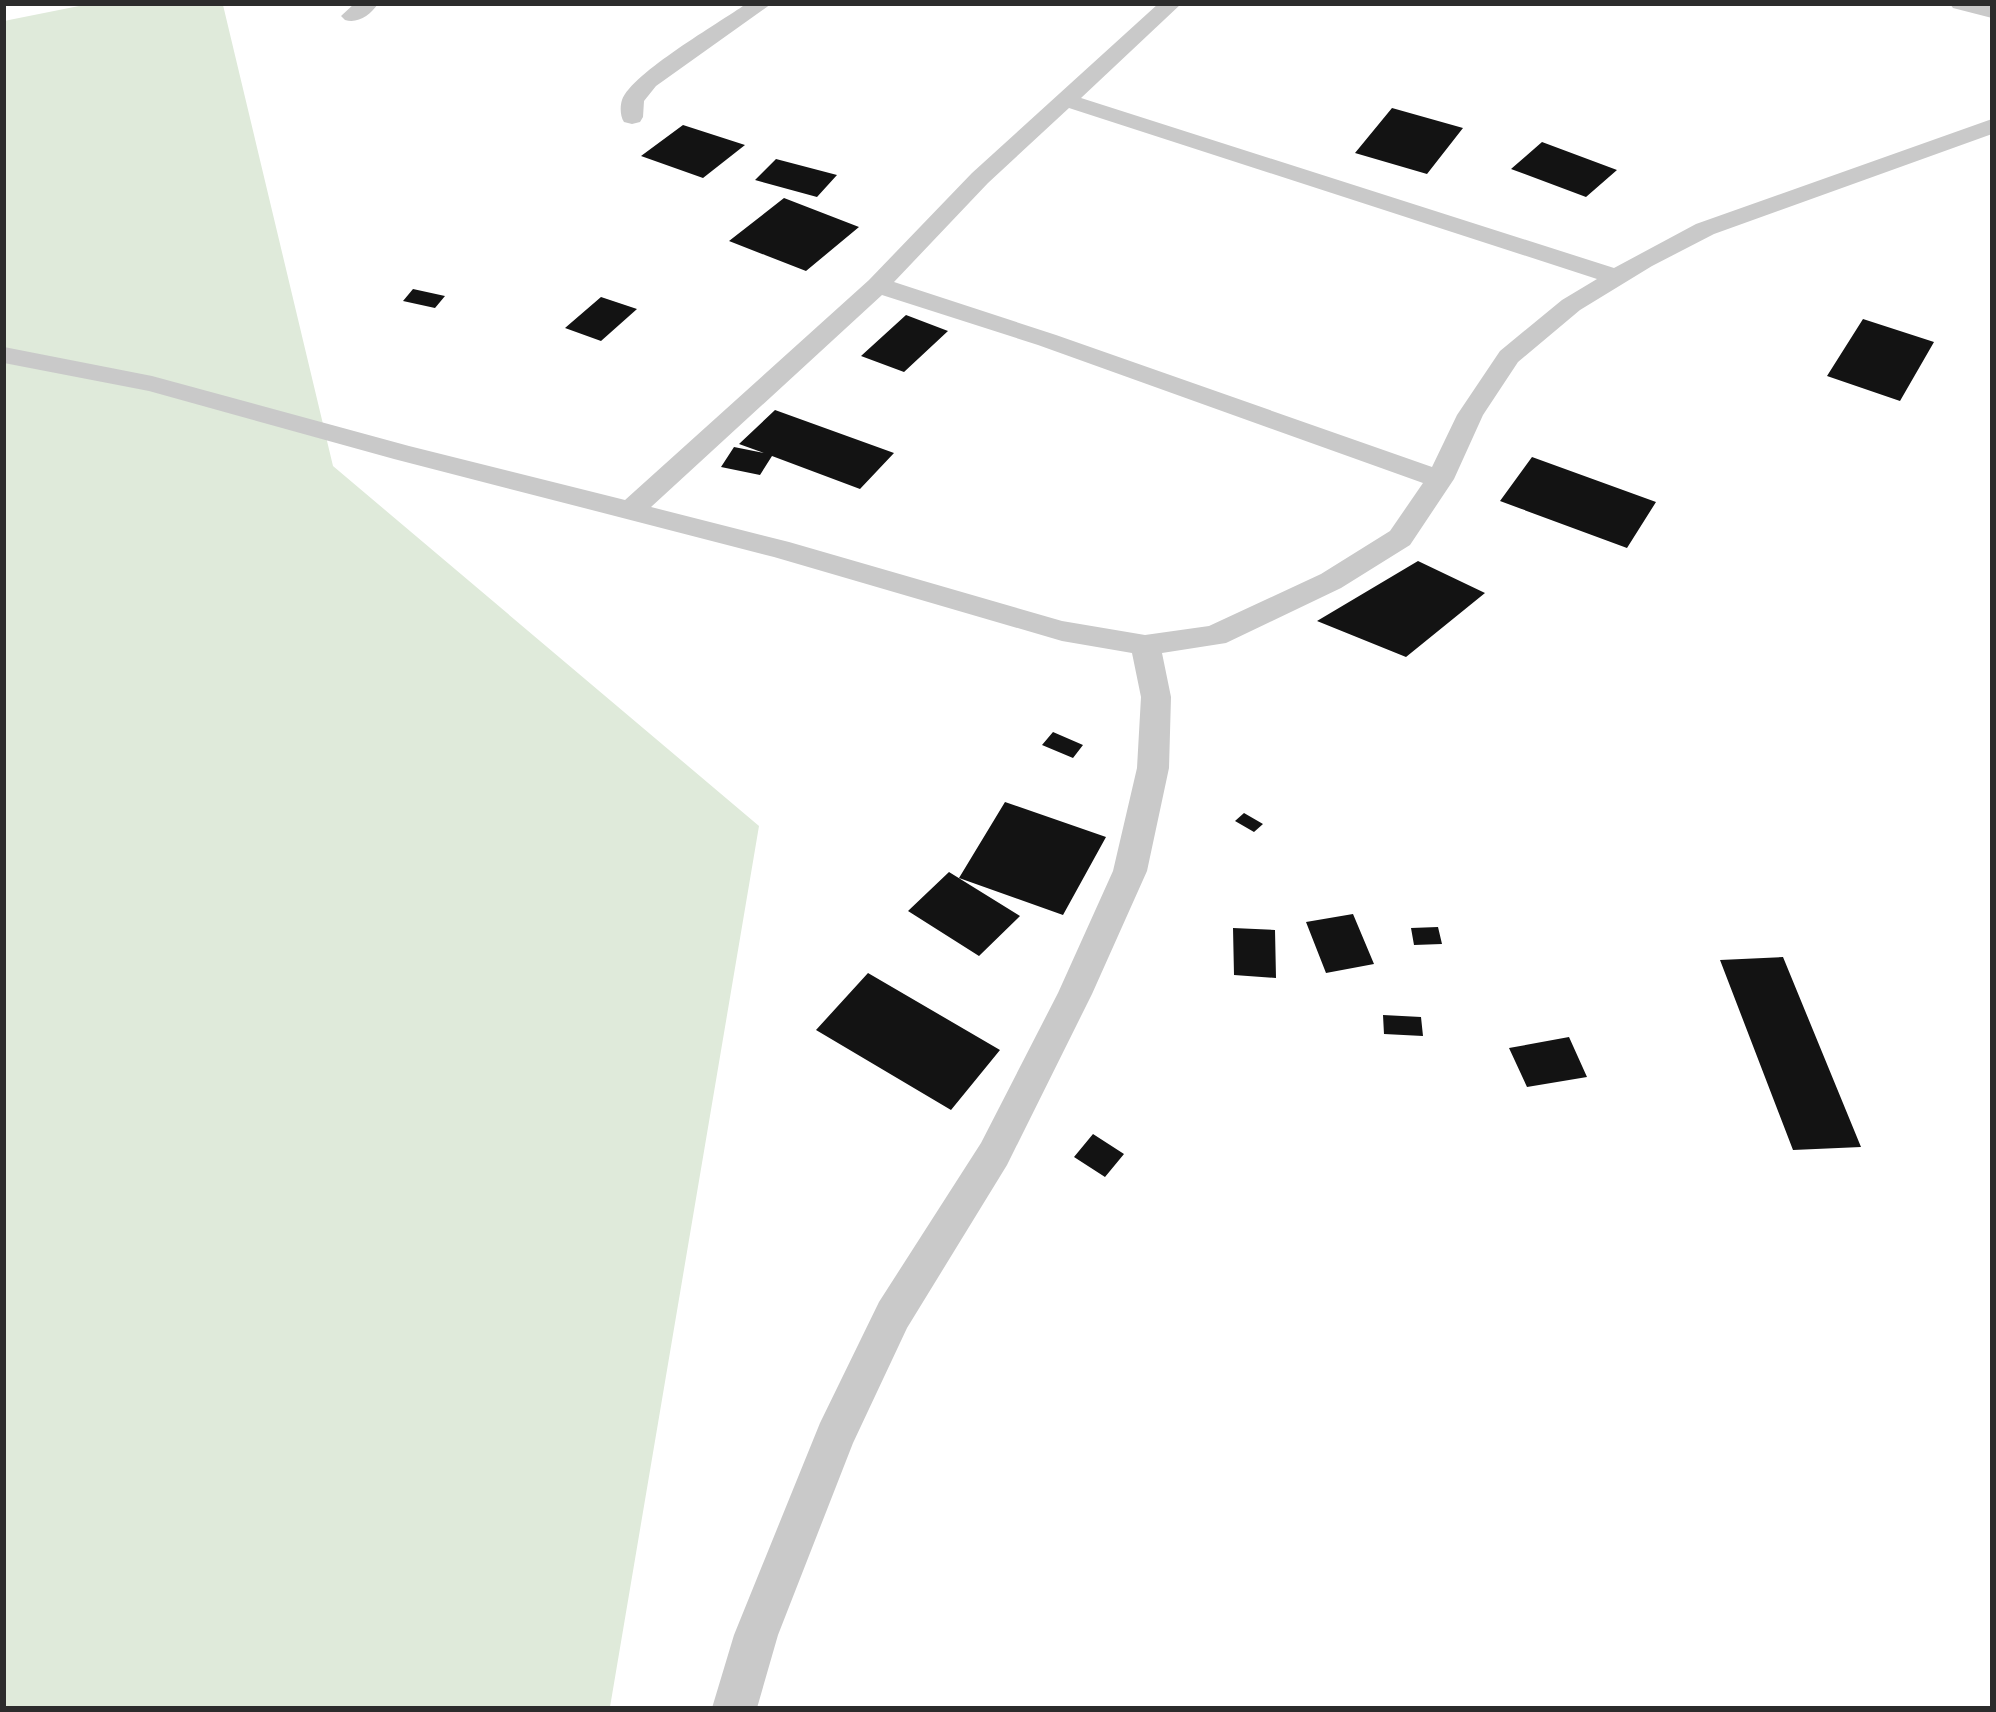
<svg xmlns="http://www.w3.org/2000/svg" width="1996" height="1712" font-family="'DejaVu Sans',sans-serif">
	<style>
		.green { fill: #dfeada }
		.building { fill: #131313 }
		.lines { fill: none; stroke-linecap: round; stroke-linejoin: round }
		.minor { fill: #c9c9c9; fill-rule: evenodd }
	</style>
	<rect width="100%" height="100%" fill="#fff"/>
	<path class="green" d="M84 5H223L333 466 759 826 610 1707H5L4 21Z"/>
	<path class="building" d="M1392 108 1463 128 1427 174 1355 153Z
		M683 125 745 145 703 178 641 156Z
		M1542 142 1617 170 1586 197 1511 169Z
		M776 159 837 175 817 197 755 180Z
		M784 198 859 227 806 271 729 241Z
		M413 289 445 296 435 308 403 301Z
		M601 297 637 309 601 341 565 328Z
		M906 315 948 331 904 372 861 356Z
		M1863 319 1934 342 1900 401 1827 376Z
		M775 410 894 453 860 489 772 456 760 475 721 467 734 447 764 453 739 444Z
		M1532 457 1656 502 1627 548 1500 501Z
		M1418 561 1485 593 1406 657 1317 621Z
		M1053 732 1083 745 1073 758 1042 745Z
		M1005 802 1106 837 1063 915 959 878Z
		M1244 813 1263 824 1254 832 1235 821Z
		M949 872 1020 916 979 956 908 911Z
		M1353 914 1374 964 1326 973 1306 922Z
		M1438 927 1442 944 1414 945 1411 928Z
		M1233 928 1275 930 1276 978 1234 975Z
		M1783 957 1861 1147 1793 1150 1720 960Z
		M868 973 1000 1050 951 1110 816 1030Z
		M1383 1015 1421 1017 1423 1036 1384 1034Z
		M1569 1037 1587 1077 1527 1087 1509 1048Z
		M1093 1134 1124 1154 1105 1177 1074 1157Z"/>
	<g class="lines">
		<path class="minor" d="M354 4H378C370 15 358 24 345 20L341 16Z
			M746 4H771L656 86 644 101 643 117 640 122 632 124 624 122C620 116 620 106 622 100 632 73 719 23 746 4Z
			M1158 4H1181L1081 98 1614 268 1696 224 1992 119V134L1714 234 1652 266 1580 310 1518 362 1483 415 1454 479 1410 545 1341 588 1226 643 1162 653 1171 697 1169 768 1147 871 1092 994 1007 1165 907 1328 853 1443 778 1635 757 1708H712L734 1635 820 1423 879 1302 981 1143 1058 993 1113 871 1137 768 1141 697 1132 653 1062 641 774 557 394 459 149 391 4 363V347L152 376 409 446 625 500 869 280 972 173ZM1069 108 1597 279 1562 300 1500 351 1457 415 1432 467 1056 335 894 282 988 183ZM882 295 1038 345 1423 483 1390 531 1321 574 1209 626 1145 635 1062 621 789 542 651 507Z
			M1950 4 1992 6V18L1953 8Z"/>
	</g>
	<rect width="1996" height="1712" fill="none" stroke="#2c2c2c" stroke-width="12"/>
</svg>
